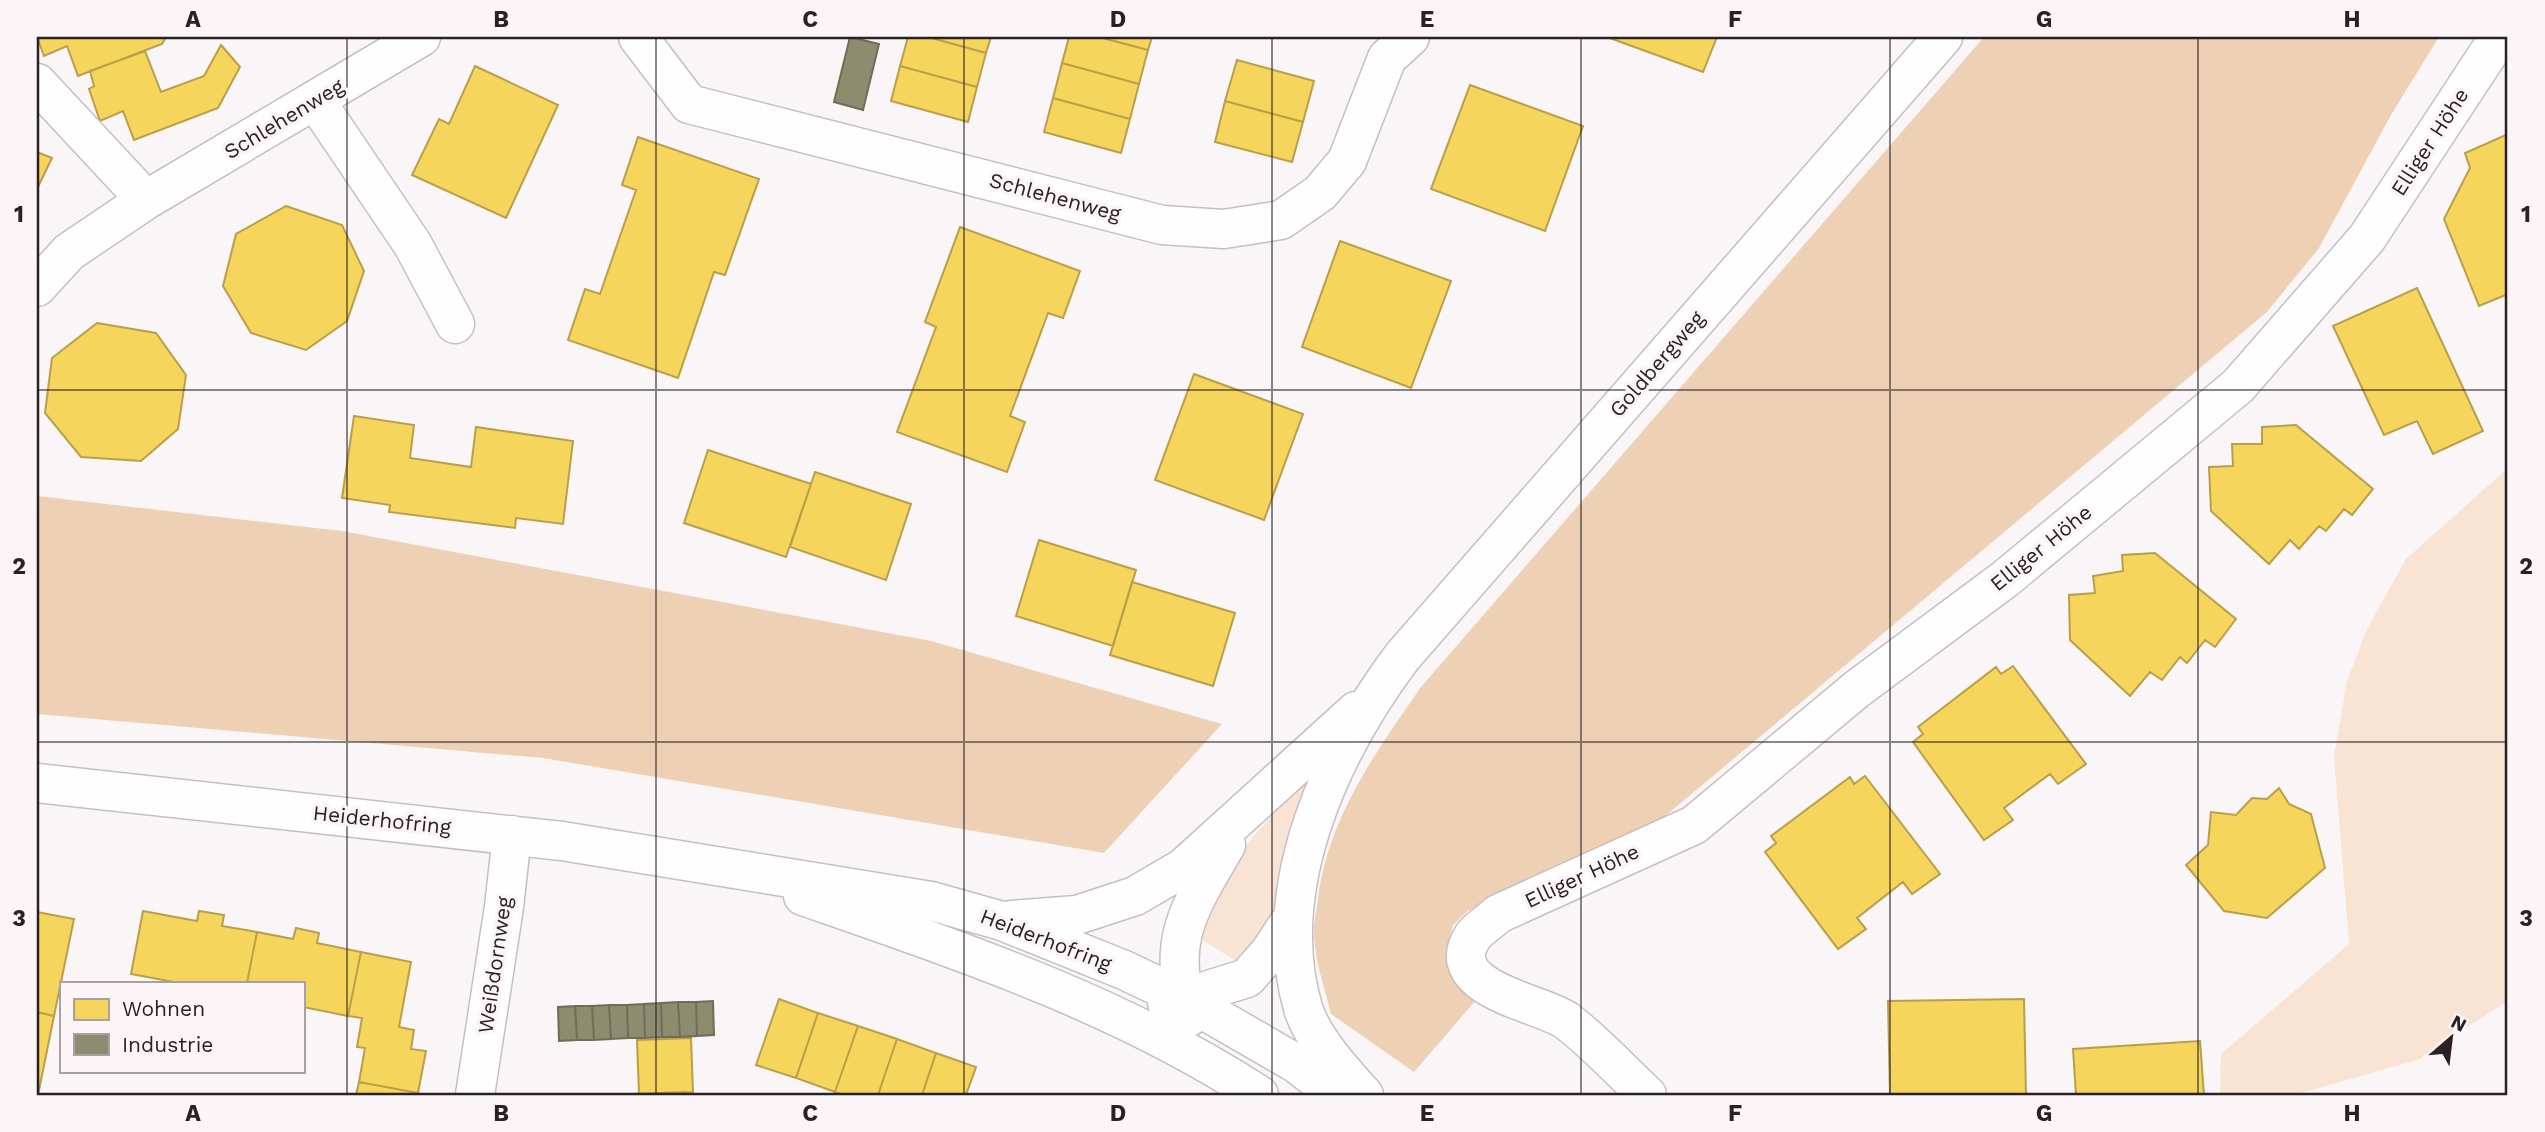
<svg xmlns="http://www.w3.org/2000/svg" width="2545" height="1132" font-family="'Work Sans',sans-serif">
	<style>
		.green { fill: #f9e4d3 }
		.forest { fill: #eed0b5 }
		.homes { fill: #f6d55c; stroke: #b99f4b; stroke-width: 2 }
		.industry { fill: #8c8c6e; stroke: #6f6c58; stroke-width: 2 }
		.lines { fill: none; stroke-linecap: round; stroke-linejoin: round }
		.minor-casing { stroke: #c6bfc2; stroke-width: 41 }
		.minor { stroke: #fefefe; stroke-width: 38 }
		.grid { fill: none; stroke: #2b2024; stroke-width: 2; stroke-opacity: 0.55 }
		.labels { text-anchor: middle; stroke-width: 7; stroke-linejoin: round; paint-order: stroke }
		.street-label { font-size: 21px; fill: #2b2024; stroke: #fbf5f7 }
		.neatline { fill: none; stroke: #2b2024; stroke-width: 2.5 }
		.grid-label { font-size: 23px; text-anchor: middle; font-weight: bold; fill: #2b2024 }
	</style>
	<rect width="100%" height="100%" fill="#faf6f8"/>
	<path class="green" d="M2508 468V1001L2448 1039 2455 1049 2295 1095H2220L2221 1054 2349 944 2334 757 2347 681 2367 629 2406 559Z
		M1326 753 1284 897 1241 964 1194 935 1227 867Z"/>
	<path class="forest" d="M1984 37H2439L2391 115 2319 248 2267 312 1651 828 1557 878 1469 910 1453 925 1448 943 1450 971 1459 984 1477 999 1414 1072 1331 1014C1325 988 1315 963 1314 935 1313 923 1317 910 1318 898 1329 816 1376 752 1421 687Z
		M37 496 342 531 931 641 1222 724 1104 853 543 758 37 714Z"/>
	<path class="homes" d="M37 37H166L162 44 78 76 67 46 44 56Z
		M908 37H928L986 53 977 87 900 66Z
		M928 37H991L986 53Z
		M1069 37H1099L1148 50 1139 84 1062 63Z
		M1099 37H1152L1148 50Z
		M1607 37H1717L1703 72Z
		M221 45 240 67 218 108 134 140 123 111 100 121 89 89 94 86 90 71 145 51 161 92 204 76Z
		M1237 60 1314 81 1303 122 1225 101Z
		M1062 63 1139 84 1130 119 1053 98Z
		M475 66 558 105 506 218 412 175 439 119 449 124Z
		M900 66 977 87 968 122 891 101Z
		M1470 85 1583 126 1545 231 1431 189Z
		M1053 98 1130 119 1121 153 1044 132Z
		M1225 101 1303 122 1292 162 1215 142Z
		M2508 134V294L2479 306 2444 219 2470 168 2465 153Z
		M638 137 759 179 725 275 714 272 678 378 568 340 585 289 600 294 636 190 622 185Z
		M37 152 52 158 37 189Z
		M286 206 342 225 364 271 347 321 306 350 251 333 223 286 236 234Z
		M960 227 1080 271 1063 318 1048 313 1010 416 1025 422 1007 472 897 432 936 327 925 322Z
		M1340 241 1451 281 1411 388 1302 347Z
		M2417 288 2483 431 2433 454 2417 421 2384 435 2333 326Z
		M97 323 156 333 186 375 178 429 141 461 81 457 45 413 52 358Z
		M1194 374 1303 414 1264 520 1155 480Z
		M354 416 414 425 410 458 471 467 476 427 573 441 563 524 516 518 515 528 389 512 390 505 342 498Z
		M2296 425 2373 489 2352 515 2344 509 2326 531 2319 526 2299 549 2290 540 2269 564 2211 511 2209 467 2233 466 2232 444H2262V427Z
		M708 450 811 484 786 557 684 523Z
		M815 472 911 504 886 580 790 547Z
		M1039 540 1136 570 1113 646 1016 616Z
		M2155 553 2236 619 2215 647 2205 640 2187 663 2180 657 2162 680 2150 672 2130 696 2070 640 2069 595 2095 593 2093 576 2123 571 2122 555Z
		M1132 582 1235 613 1213 686 1110 655Z
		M2013 666 2086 764 2058 784 2050 774 2004 808 2013 820 1984 840 1913 742 1923 734 1918 727 1996 667 2001 674Z
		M1865 776 1940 874 1912 894 1903 882 1857 918 1866 929 1838 949 1765 852 1776 843 1771 836 1850 777 1854 784Z
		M2279 788 2289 804 2311 814 2325 868 2267 918 2224 911 2186 865 2208 845 2211 812 2236 815 2252 798 2267 799Z
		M143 911 197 921 199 911 224 915 222 926 257 932 247 983H179L131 974Z
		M37 912 74 919 54 1016 37 1012Z
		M296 928 319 933 317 943 361 952 348 1016 303 1007V983H247L257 932 293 939Z
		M361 952 411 962 399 1027 414 1030 411 1049 426 1051 418 1093 359 1082 365 1048 357 1047 362 1018 348 1016Z
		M779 999 818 1013 796 1078 756 1065Z
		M2024 999 2026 1095H1890L1888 1001Z
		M37 1012 54 1016 38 1095H37Z
		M818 1013 858 1026 835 1092 796 1078Z
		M858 1026 897 1039 878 1095H845L835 1092Z
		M691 1038 693 1092 639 1094 637 1040Z
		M897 1039 936 1053 922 1095H878Z
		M2200 1041 2204 1095H2076L2073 1049Z
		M936 1053 976 1067 966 1095H922Z
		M359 1082 418 1093 417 1095H356Z
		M685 1092V1095H631V1094Z"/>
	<path class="industry" d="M850 37 879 44 863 110 834 102Z
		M713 1001 714 1035 697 1036 696 1002Z
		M678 1002 680 1037H662L661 1003Z
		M678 1002H696L697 1036 680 1037Z
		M661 1003 662 1037 645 1038 644 1004Z
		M644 1004 645 1038H628L627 1005Z
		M609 1005 611 1039 594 1040 592 1006Z
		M609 1005H627L628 1038 611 1039Z
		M575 1006 577 1040 559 1041 558 1007Z
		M575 1006H592L594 1040H577Z"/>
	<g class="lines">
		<g class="minor-casing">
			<path id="minor" d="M638 37 689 104 1162 225 1224 229 1281 220 1320 193 1347 161 1387 58 1410 37
				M37 83 146 200
				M315 100 413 245 455 324
				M37 287 69 252 146 200 421 37
				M37 783 562 841 931 901 1002 921 1124 970 1183 998 1297 1064 1337 1095
				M803 896C960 951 1118 1003 1259 1095
				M1011 920 1077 915 1135 896 1183 868 1356 711
				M1167 1003 1247 978 1269 953 1293 917
				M1189 1017C1165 940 1189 909 1226 845
				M475 1095 504 907 512 835
				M1364 1095C1343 1072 1312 1038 1303 1008 1268 887 1331 752 1402 657L1943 37
				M1647 1095C1621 1071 1596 1043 1567 1021 1543 1003 1438 989 1473 936 1479 928 1491 921 1498 914L1694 825 1857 689 2005 579 2238 386 2367 238 2499 37"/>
		</g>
		<use href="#minor" class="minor"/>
	</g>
	<path class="grid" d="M347 37V1095M656 37V1095M964 37V1095M1272 37V1095M1581 37V1095M1890 37V1095M2198 37V1095M37 390H2508M37 742H2508"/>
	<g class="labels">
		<g class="street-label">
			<text transform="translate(284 119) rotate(-31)" y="7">Schlehenweg</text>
			<text transform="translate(2430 142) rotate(-57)" y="7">Elliger Höhe</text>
			<text transform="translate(1055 197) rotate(15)" y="7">Schlehenweg</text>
			<text transform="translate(1657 364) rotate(-49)" y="7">Goldbergweg</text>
			<text transform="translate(2041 548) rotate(-39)" y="7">Elliger Höhe</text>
			<text transform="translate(382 820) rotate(6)" y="7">Heiderhofring</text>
			<text transform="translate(1582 876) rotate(-25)" y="7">Elliger Höhe</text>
			<text transform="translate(1046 940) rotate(21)" y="7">Heiderhofring</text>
			<text transform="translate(495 965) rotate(-82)" y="7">Weißdornweg</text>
		</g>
	</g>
	<rect width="2545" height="1132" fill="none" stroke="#fbf5f7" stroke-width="77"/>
	<rect x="60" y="982" width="245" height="91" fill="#fbf5f7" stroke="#a8a0a3" stroke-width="2"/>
	<rect x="74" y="999" width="35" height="21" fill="#f6d55c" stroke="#a8a0a3" stroke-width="2"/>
	<text x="122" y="1016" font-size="21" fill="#2b2024">Wohnen</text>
	<rect x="74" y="1034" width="35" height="21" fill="#8c8c6e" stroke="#a8a0a3" stroke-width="2"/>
	<text x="122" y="1052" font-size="21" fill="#2b2024">Industrie</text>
	<g transform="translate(2451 1038) rotate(28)" stroke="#fbf5f7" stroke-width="5" paint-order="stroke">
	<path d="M0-5L12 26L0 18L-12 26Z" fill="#2b2024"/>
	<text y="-10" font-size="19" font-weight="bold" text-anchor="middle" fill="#2b2024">N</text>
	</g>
	<rect x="38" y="38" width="2468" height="1056" class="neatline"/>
	<g class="grid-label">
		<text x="193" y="27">A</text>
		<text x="501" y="27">B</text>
		<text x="810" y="27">C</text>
		<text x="1118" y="27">D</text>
		<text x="1427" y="27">E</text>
		<text x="1735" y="27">F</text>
		<text x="2044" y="27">G</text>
		<text x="2352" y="27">H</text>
		<text x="19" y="222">1</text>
		<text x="2526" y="222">1</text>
		<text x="19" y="574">2</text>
		<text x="2526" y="574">2</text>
		<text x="19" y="926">3</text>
		<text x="2526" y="926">3</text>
		<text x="193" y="1121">A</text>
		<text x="501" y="1121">B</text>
		<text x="810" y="1121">C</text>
		<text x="1118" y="1121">D</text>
		<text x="1427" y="1121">E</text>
		<text x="1735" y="1121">F</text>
		<text x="2044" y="1121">G</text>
		<text x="2352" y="1121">H</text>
	</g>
</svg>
